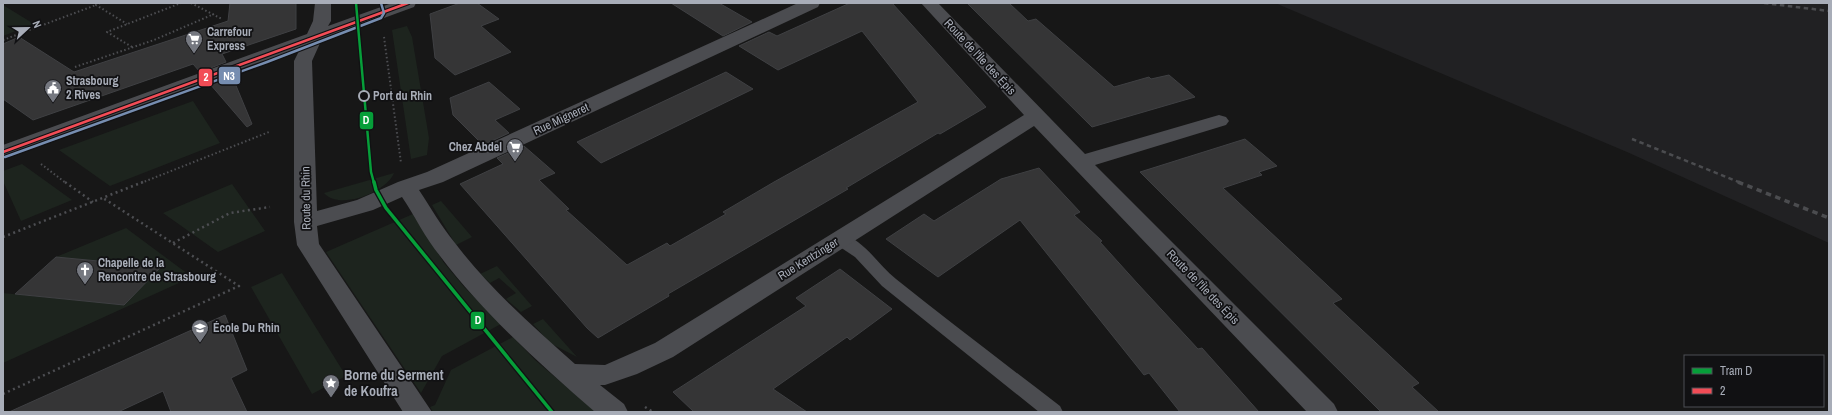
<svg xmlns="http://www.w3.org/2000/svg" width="1832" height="415" font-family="'Archivo Narrow',sans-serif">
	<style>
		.built { fill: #212123 }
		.green { fill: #1d241e }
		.building { fill: #353536; stroke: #3f4043 }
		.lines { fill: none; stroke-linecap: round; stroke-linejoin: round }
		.path-far1 { stroke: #4d4e52; stroke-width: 2; stroke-dasharray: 1.5 2.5; stroke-linecap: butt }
		.path { stroke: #4d4e52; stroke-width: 2.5; stroke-dasharray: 2 3.5; stroke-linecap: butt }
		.lane { fill: #4b4c50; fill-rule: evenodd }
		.street { fill: #4b4c50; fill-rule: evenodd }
		.rail-far1 { stroke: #4b4c4f; stroke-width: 2.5; stroke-dasharray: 4.5 3.5; stroke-linecap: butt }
		.rail { stroke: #4b4c4f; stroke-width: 3.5; stroke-dasharray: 5.5 4.5; stroke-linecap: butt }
		.bus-1-casing { stroke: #111113; stroke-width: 5 }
		.bus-2-casing { stroke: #111113; stroke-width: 5 }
		.bus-1 { stroke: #f24c56; stroke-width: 2.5 }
		.bus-2 { stroke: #768db0; stroke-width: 2.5 }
		.tram-1-far1-casing { stroke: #111113; stroke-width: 5 }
		.tram-1-casing { stroke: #111113; stroke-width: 6 }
		.tram-1-far1 { stroke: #069e39; stroke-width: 2.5 }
		.tram-1 { stroke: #069e39; stroke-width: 3.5 }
		.stop-dot { fill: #111113; stroke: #a8adb8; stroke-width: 2 }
		.labels { text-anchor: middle; stroke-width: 3.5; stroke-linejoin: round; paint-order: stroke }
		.poi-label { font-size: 12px; font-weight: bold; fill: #a8adb8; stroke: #111113; text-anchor: start }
		.street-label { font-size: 12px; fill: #a8adb8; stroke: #111113 }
		.stop-label { font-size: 12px; font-weight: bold; fill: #a8adb8; stroke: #111113; text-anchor: start }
		.near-poi-label { font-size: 14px; font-weight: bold; fill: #a8adb8; stroke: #111113; text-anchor: start }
		.line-badge { stroke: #111113; stroke-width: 1.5 }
		.badge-label { font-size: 11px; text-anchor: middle; font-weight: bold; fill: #fff }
	</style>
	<rect width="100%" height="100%" fill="#171717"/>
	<path class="built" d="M1275 3H1829V243L1627 152Z"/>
	<path class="green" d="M3 5 34 24 3 36Z
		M407 26 412 37 429 138 427 155 411 159 392 30Z
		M193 101 220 143 110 186 59 150Z
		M22 164 72 200 21 221 3 181V171Z
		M394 173C387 192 339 211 324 193Z
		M232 184 265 231 218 252 163 213Z
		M441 201 472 237 456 245 432 205Z
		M413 214 444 263 465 288 501 324 442 356 421 393 326 252Z
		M126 228 192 277 3 363V293L124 305 161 267 56 257Z
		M497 266 532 306 521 312 506 299 516 293 499 278 490 283 480 274Z
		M282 273 346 376 312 394 251 287Z
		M543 319 577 357 550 343 533 324Z
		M513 337 535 360 596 412H433L430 407 435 405 451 370Z"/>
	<path class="building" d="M230 3H296V29L222 54 226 62 200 72 193 64 33 120 3 99V44L19 37 74 72 228 21Z
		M460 3H477L499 19 481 26 511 52 455 75 435 58 430 14Z
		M671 3H719L752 22 723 36Z
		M850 3H892L986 107 940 134 938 133 846 188 848 189 668 294 669 296 598 338 587 328 460 184 503 164 497 158 524 146 555 173 539 180 569 209 566 210 627 265 667 243 670 246 726 214 723 212 774 182 918 102 862 31 778 70 739 46 769 32 777 36Z
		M967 3H1009L1028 21 1036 19 1114 87 1149 77 1151 79 1169 75 1195 97 1092 127Z
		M726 72 753 89 601 163 577 142Z
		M232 76 252 124 247 127 210 84Z
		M489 82 520 109 495 120 509 133 483 145 453 115 450 98Z
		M1245 139 1277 166 1259 172 1262 175 1223 188 1342 299 1333 303 1419 383 1412 387 1439 412H1381L1140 172Z
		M1039 168 1080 212 1074 215 1102 241 1100 242 1137 283 1198 349 1202 348 1259 412H1180L1149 373 1144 375 1020 220 938 277 886 239 924 214 934 221 1001 179Z
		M56 257 161 267 124 305 15 294Z
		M840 269 892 309 850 340 847 337 773 389 807 412H694L673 392 806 306 796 298Z
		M225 315 247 370 231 378 247 412H171L163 391 118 412H9Z"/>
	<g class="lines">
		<path class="path-far1" d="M100 3 96 5 127 24
			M191 3 222 19
			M384 37 401 163
			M3 40 96 5
			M132 47 107 32 181 3
			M75 67 154 40 214 14
			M41 164 66 183
			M141 183 269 132"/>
		<path class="path" d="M65 182 93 202
			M3 237 143 182
			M173 243 230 213 270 207
			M3 394 239 286 103 198
			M645 407 653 412"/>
		<path class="lane" d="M840 233C865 240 877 264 896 279 950 322 1005 364 1060 406L1063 412H1039L882 286 855 257 834 243 832 239 834 235Z"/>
		<path class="street" d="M315 3H331V21L328 26 392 3H416L414 7 321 41 312 61 317 211 357 200 398 182 427 172 798 3H820L818 7 443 182 419 190C431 208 441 226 455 243 489 288 533 327 575 364L605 365 655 343 1024 115 921 3H938L1085 154 1212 117 1219 115 1226 117 1229 121 1226 125 1095 165 1334 404 1338 412H1307L1034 126 673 357 637 374 605 385H600L624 404 628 412H595C540 364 485 315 440 256 425 238 415 216 402 197L373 210 317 226 319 244 432 412H403L297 245 294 222V61L300 49 3 158V145L307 34 313 21Z"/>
		<path class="rail-far1" d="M1764 3 1829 11
			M1632 139 1741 183"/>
		<path class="rail" d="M1738 182 1829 218"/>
		<g class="bus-1-casing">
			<path id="bus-1" d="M3 152 408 3"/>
		</g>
		<g class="bus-2-casing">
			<path id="bus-2" d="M5 157 267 62 381 18 384 13 381 3"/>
		</g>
		<use href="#bus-1" class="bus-1"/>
		<use href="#bus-2" class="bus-2"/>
		<g class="tram-1-far1-casing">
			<path id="tram-1-far1" d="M356 3 371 172 374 183"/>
		</g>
		<g class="tram-1-casing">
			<path id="tram-1" d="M374 182 376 190 386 208 552 412"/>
		</g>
		<use href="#tram-1-far1" class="tram-1-far1"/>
		<use href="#tram-1" class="tram-1"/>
	</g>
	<defs>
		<g id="supermarket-pin" transform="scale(0.9)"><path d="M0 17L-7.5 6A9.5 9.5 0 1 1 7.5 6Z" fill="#757880" stroke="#111113"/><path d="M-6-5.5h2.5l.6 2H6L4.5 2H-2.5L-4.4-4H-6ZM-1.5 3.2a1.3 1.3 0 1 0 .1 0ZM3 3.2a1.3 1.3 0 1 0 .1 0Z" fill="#fff"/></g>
		<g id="civic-pin" transform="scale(0.9)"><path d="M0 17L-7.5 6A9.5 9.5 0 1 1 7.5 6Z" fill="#757880" stroke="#111113"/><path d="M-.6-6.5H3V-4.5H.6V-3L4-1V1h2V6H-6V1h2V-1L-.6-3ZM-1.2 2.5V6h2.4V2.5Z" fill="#fff"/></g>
		<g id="church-pin" transform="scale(0.9)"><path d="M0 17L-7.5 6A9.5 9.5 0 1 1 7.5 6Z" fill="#757880" stroke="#111113"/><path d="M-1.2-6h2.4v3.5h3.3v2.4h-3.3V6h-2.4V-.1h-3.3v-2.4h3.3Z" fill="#fff"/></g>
		<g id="school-pin" transform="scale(0.9)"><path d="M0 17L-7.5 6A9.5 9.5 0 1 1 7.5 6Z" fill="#757880" stroke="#111113"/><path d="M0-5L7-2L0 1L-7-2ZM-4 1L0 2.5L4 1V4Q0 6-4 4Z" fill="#fff"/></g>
		<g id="sight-pin" transform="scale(0.9)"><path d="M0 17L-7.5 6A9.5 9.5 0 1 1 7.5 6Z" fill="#757880" stroke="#111113"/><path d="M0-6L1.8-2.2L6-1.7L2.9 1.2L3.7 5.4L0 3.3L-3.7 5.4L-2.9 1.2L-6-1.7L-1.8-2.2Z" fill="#fff"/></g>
	</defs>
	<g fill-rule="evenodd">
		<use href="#supermarket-pin" x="194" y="39"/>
		<use href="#civic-pin" x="53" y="88"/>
		<use href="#supermarket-pin" x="515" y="147"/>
		<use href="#church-pin" x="85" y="270"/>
		<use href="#school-pin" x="200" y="328"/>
		<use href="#sight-pin" x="331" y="383"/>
	</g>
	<circle class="stop-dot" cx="364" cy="96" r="5"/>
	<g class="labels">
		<g class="poi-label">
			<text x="207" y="36">Carrefour<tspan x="207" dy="14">Express</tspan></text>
			<text x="66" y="85">Strasbourg<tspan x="66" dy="14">2 Rives</tspan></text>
			<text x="502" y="151" text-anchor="end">Chez Abdel</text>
			<text x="98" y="267">Chapelle de la<tspan x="98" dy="14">Rencontre de Strasbourg</tspan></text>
			<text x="213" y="332">École Du Rhin</text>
		</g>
		<g class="street-label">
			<text transform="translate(980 57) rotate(47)" y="4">Route de l'Île des Épis</text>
			<text transform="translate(561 119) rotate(-25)" y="4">Rue Migneret</text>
			<text transform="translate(306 198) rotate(-91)" y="4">Route du Rhin</text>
			<text transform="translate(808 259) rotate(-32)" y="4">Rue Kentzinger</text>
			<text transform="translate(1203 287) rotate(46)" y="4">Route de l'Île des Épis</text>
		</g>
		<g class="stop-label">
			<text x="373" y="100">Port du Rhin</text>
		</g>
		<g class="near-poi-label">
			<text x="344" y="380">Borne du Serment<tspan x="344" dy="16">de Koufra</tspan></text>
		</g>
	</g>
	<g class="line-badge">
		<rect x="218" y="66" width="23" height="19" rx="4" fill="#768db0"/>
		<rect x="198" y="68" width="15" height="19" rx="4" fill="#f24c56"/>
		<rect x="359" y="111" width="15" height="19" rx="4" fill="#069e39"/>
		<rect x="470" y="311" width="15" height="19" rx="4" fill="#069e39"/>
	</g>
	<g class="badge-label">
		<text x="229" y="80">N3</text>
		<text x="206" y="81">2</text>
		<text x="366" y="124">D</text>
		<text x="478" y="324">D</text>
	</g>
	<rect width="1832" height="415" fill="none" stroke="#a8adb8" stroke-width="8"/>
	<rect x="1684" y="355" width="140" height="52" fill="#111113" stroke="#4d4f55"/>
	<rect x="1692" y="368" width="20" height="6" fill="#069e39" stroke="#4d4f55"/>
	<text x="1720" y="375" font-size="12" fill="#a8adb8">Tram D</text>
	<rect x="1692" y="388" width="20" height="6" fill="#f24c56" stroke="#4d4f55"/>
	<text x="1720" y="395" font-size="12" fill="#a8adb8">2</text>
	<g transform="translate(28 28) rotate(68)" stroke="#111113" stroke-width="3" paint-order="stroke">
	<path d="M0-3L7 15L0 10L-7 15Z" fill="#a8adb8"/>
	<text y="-6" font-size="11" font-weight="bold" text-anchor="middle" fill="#a8adb8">N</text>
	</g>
</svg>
